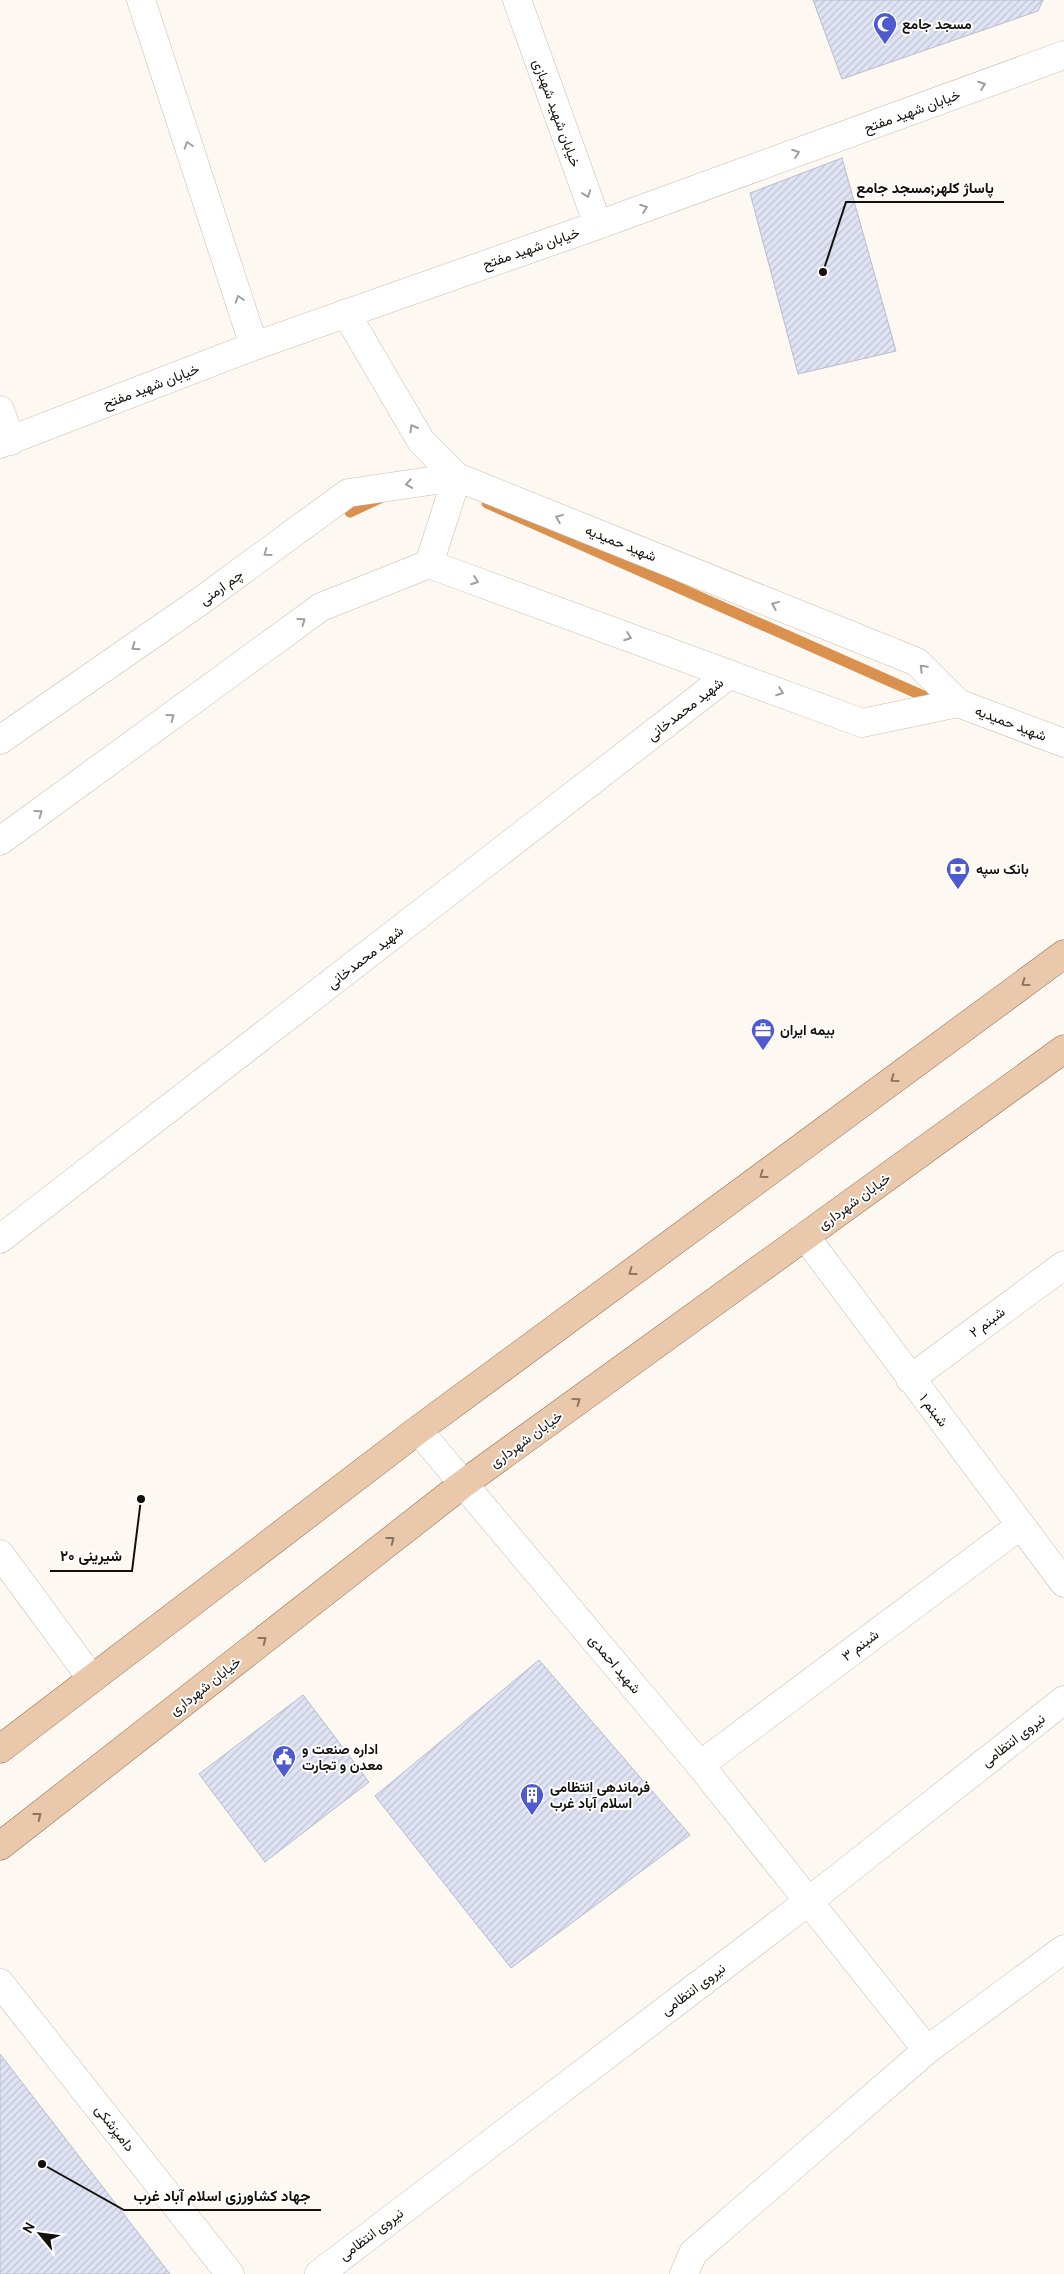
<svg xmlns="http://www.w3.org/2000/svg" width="1064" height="2274" font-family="Overpass,Vazirmatn,sans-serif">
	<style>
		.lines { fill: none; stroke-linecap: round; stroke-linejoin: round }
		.stream { stroke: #da914d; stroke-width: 11 }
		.building { fill: url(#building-hatch); stroke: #b8bccd }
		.minor-casing { stroke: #cabcb0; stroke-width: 29 }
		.major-casing { stroke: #96704f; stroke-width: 29 }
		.minor { stroke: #fff; stroke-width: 28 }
		.major { stroke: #eac8ab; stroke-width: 28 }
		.oneway { stroke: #a19f9e }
		.oneway2 { stroke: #8a7563 }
		.labels { text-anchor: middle; stroke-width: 4; stroke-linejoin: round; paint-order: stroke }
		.poi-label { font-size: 14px; font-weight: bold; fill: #14100c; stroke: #fff; text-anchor: start }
		.street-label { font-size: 14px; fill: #14100c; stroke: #fff }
		.leader { fill: none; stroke: #14100c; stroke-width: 2 }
		.callout-dot { fill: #14100c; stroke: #fff; stroke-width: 2 }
		.callout-label { font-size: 15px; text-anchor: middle; font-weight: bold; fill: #14100c; stroke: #fff; stroke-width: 4; stroke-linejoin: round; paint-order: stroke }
	</style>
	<defs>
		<pattern id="building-hatch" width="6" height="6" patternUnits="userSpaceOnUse" patternTransform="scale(1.25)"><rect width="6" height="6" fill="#dfe3f4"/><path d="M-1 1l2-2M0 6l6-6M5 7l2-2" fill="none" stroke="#bec2d0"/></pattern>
	</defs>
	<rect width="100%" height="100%" fill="#fef8f3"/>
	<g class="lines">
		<path class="stream" d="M487 503 937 702
			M350 512 380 498"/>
	</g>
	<path class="building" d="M813 0H1043L1038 11 842 79Z
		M842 158 896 351 798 374 750 193Z
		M539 1660 690 1835 511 1968 375 1796Z
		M303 1695 369 1782 265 1862 199 1774Z
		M0 2054 170 2274H0Z"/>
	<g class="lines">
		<g class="minor-casing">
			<path id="minor" d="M141 0 254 346
				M517 0 598 225
				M346 313 421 441 457 477 917 662 958 703 1064 743
				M0 410 11 441
				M0 444 254 346 598 225 1064 55
				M429 564 862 723 958 703
				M429 564 457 477
				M0 740 202 600 348 493 457 477
				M0 841 321 607 429 564
				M805 1236 1064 1583
				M0 1239 730 674
				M910 1379 1064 1265
				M418 1430 700 1765 927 2050
				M0 1554 92 1679
				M700 1765 1021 1525
				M0 1983 230 2274
				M319 2274 809 1901 1064 1700
				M684 2274 693 2253 927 2050 1064 1949"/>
		</g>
		<g class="major-casing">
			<path id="major" d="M0 1749 418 1430 1064 954
				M0 1846 463 1484 1064 1049"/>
		</g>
		<use href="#minor" class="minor"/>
		<use href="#major" class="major"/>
	</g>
	<defs><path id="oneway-chevron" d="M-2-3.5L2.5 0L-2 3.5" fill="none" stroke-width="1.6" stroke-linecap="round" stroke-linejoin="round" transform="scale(1.25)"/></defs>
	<g class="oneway">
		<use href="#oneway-chevron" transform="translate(982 85) rotate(-20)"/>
		<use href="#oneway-chevron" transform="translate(188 145) rotate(-108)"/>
		<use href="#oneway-chevron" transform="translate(796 153) rotate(-20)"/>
		<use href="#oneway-chevron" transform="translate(587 194) rotate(70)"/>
		<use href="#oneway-chevron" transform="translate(644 208) rotate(-20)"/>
		<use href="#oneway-chevron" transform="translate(239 299) rotate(-108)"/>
		<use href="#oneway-chevron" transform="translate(413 428) rotate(-120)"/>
		<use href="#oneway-chevron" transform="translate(409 484) rotate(171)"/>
		<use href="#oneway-chevron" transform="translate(559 518) rotate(-158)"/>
		<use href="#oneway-chevron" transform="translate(267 553) rotate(144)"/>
		<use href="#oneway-chevron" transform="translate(475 581) rotate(20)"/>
		<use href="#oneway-chevron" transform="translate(775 605) rotate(-158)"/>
		<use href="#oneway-chevron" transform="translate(302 621) rotate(-36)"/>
		<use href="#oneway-chevron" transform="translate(628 637) rotate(20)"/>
		<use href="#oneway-chevron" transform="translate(135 647) rotate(145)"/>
		<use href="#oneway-chevron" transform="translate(923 668) rotate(-135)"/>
		<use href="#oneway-chevron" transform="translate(780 692) rotate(20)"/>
		<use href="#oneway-chevron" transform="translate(171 717) rotate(-36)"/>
		<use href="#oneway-chevron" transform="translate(39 813) rotate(-36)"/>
	</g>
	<g class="oneway2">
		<use href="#oneway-chevron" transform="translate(1025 983) rotate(144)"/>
		<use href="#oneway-chevron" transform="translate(894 1079) rotate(144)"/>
		<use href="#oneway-chevron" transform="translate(763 1175) rotate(144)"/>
		<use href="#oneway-chevron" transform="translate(632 1272) rotate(144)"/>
		<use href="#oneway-chevron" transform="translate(577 1401) rotate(-36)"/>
		<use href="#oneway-chevron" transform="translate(391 1540) rotate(-38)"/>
		<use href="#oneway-chevron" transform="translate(263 1640) rotate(-38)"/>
		<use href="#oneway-chevron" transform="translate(38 1816) rotate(-38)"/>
	</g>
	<defs>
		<g id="mosque-pin" transform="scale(1.25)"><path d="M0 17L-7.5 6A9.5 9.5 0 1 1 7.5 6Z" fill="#4e5bd0" stroke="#fff"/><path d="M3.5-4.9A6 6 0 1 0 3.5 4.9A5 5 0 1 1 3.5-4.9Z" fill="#fff"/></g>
		<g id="bank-pin" transform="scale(1.25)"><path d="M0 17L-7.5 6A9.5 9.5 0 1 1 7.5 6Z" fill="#4e5bd0" stroke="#fff"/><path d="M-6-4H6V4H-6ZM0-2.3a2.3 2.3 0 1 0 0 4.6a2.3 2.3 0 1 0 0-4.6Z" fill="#fff"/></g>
		<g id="office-pin" transform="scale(1.25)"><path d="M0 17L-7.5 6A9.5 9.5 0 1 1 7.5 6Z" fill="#4e5bd0" stroke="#fff"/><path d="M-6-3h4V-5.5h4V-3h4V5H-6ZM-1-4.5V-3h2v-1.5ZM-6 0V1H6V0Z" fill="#fff"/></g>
		<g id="civic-pin" transform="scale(1.25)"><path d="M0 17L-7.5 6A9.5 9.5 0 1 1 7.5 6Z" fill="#4e5bd0" stroke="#fff"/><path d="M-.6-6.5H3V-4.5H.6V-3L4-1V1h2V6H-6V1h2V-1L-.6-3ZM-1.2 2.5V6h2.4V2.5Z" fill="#fff"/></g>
		<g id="building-pin" transform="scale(1.25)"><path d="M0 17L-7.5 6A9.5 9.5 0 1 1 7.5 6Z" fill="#4e5bd0" stroke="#fff"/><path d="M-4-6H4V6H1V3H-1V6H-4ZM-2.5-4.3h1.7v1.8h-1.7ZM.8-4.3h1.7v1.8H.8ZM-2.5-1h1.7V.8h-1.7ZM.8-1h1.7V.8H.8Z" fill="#fff"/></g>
	</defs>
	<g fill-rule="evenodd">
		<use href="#mosque-pin" x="885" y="24"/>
		<use href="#bank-pin" x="958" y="869"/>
		<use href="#office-pin" x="763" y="1030"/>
		<use href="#civic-pin" x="284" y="1757"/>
		<use href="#building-pin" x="532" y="1795"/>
	</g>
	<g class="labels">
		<g class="poi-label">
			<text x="902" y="29">مسجد جامع</text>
			<text x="976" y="874">بانک سپه</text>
			<text x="780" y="1035">بیمه ایران</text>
			<text x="302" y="1754">اداره صنعت و<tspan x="302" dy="16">معدن و تجارت</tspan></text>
			<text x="550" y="1792">فرماندهی انتظامی<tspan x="550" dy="16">اسلام آباد غرب</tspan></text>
		</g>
		<g class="street-label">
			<text transform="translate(912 111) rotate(-20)" y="5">خیابان شهید مفتح</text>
			<text transform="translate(557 113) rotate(70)" y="5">خیابان شهید شهبازی</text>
			<text transform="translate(531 248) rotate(-19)" y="5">خیابان شهید مفتح</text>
			<text transform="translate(151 386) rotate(-21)" y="5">خیابان شهید مفتح</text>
			<text transform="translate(621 543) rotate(22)" y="5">شهید حمیدیه</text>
			<text transform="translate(221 587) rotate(-36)" y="5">چم ارمنی</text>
			<text transform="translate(685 709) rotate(-38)" y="5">شهید محمدخانی</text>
			<text transform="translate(1011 723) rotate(21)" y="5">شهید حمیدیه</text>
			<text transform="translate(365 957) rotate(-38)" y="5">شهید محمدخانی</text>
			<text transform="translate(854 1201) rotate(-36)" y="5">خیابان شهرداری</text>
			<text transform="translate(987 1322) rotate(-37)" y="5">شبنم ۲</text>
			<text transform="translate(934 1410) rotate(53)" y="5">شبنم ۱</text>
			<text transform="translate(526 1439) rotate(-36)" y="5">خیابان شهرداری</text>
			<text transform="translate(860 1645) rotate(-37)" y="5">شبنم ۳</text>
			<text transform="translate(615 1664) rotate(50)" y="5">شهید احمدی</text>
			<text transform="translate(205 1686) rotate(-38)" y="5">خیابان شهرداری</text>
			<text transform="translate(1013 1740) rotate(-38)" y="5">نیروی انتظامی</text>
			<text transform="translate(693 1989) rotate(-37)" y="5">نیروی انتظامی</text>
			<text transform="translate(115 2128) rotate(52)" y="5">دامپزشکی</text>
			<text transform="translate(371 2234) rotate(-37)" y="5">نیروی انتظامی</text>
		</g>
	</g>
	<path class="leader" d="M823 272L846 202H1004M141 1499L132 1571H50M42 2164L124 2210H321"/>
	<g class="callout-dot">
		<circle cx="823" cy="272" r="5"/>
		<circle cx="141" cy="1499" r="5"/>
		<circle cx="42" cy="2164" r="5"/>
	</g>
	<g class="callout-label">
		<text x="925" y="193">پاساژ کلهر;مسجد جامع</text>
		<text x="91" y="1561">شیرینی ۲۰</text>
		<text x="222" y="2201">جهاد کشاورزی اسلام آباد غرب</text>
	</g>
	<g transform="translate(40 2234) rotate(299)" stroke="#ffffff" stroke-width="4" paint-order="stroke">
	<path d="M0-4L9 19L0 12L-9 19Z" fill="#14100c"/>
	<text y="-8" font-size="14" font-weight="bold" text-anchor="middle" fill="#14100c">N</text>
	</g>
</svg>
